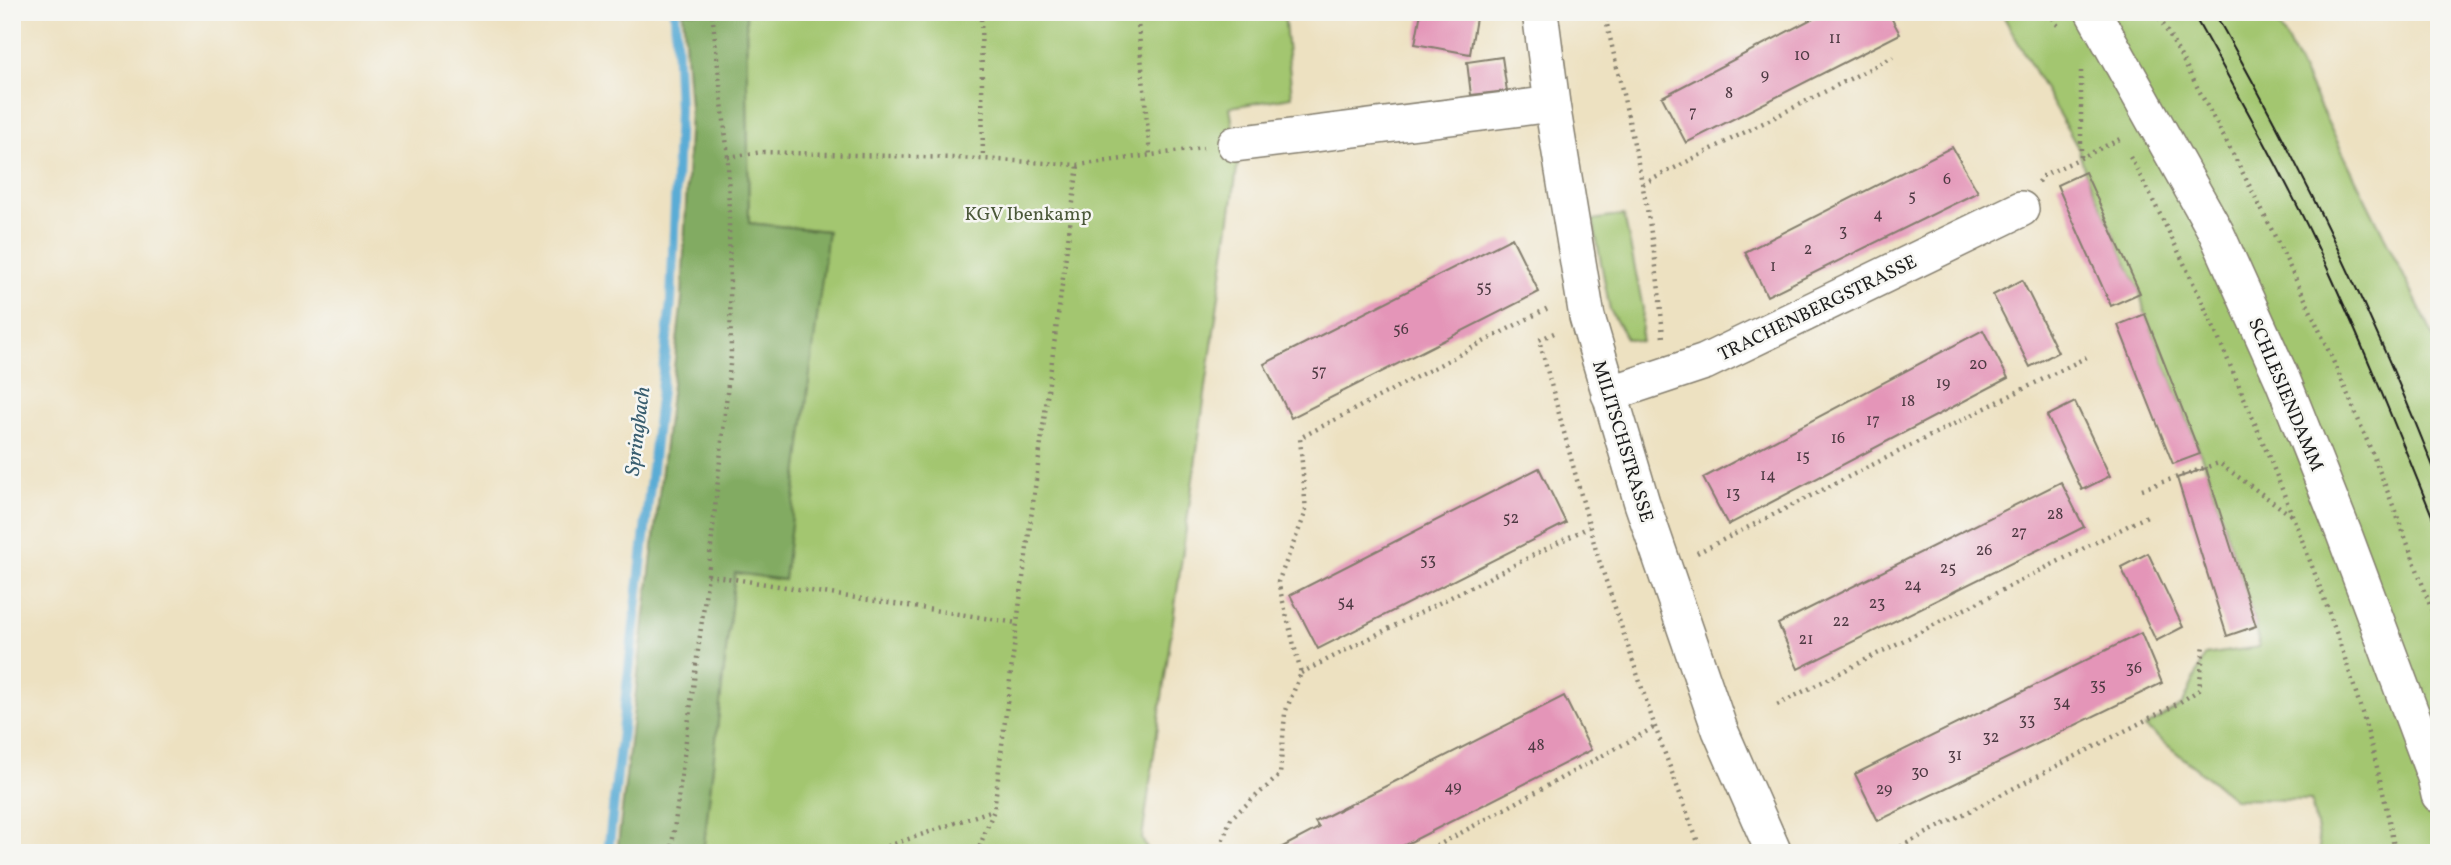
<svg xmlns="http://www.w3.org/2000/svg" width="2451" height="865" font-family="Vollkorn,serif">
	<style>
		.green { fill: #a3c670; stroke: #607146; stroke-width: 2 }
		.forest { fill: #82ab62; stroke: #4f643f; stroke-width: 2 }
		.lines { fill: none; stroke-linecap: round; stroke-linejoin: round }
		.stream { stroke: #5aacd5; stroke-width: 10 }
		.building { fill: #e495b8 }
		.minor-casing { stroke: #847e6e; stroke-width: 38 }
		.path { stroke: #847e6e; stroke-width: 4.5; stroke-dasharray: 2 5; stroke-linecap: butt }
		.minor { stroke: #fff; stroke-width: 35 }
		.tram { stroke: #1c1c1c; stroke-width: 2 }
		.labels { text-anchor: middle; stroke-width: 5; stroke-linejoin: round; paint-order: stroke }
		.number-label { font-size: 16px; fill: #4e3a43 }
		.park-label { font-size: 19px; fill: #4b5839; stroke: #f6f6f2 }
		.street-label { font-size: 19px; fill: #1c1c1c; stroke: #f6f6f2 }
		.water-label { font-size: 21px; font-style: italic; fill: #385d6f; stroke: #f6f6f2 }
	</style>
	<rect width="100%" height="100%" fill="#f6f6f2"/>
	<filter id="ink" filterUnits="userSpaceOnUse"><feTurbulence type="fractalNoise" baseFrequency=".0143" numOctaves="2"/><feDisplacementMap in="SourceGraphic" scale="14" xChannelSelector="R" yChannelSelector="G"/><feConvolveMatrix kernelMatrix="1 2 1 2 8 2 1 2 1" color-interpolation-filters="sRGB"/></filter>
	<filter id="wash" filterUnits="userSpaceOnUse"><feTurbulence type="fractalNoise" baseFrequency=".00686" numOctaves="4" result="noise"/><feDisplacementMap in="SourceGraphic" scale="28" xChannelSelector="R" yChannelSelector="G"/><feGaussianBlur stdDeviation="1.57" result="paint"/><feColorMatrix in="noise" values="0 0 0 0 0 0 0 0 0 0 0 0 0 0 0 0 0 1.4 0 .05"/><feComposite in="paint" operator="in"/></filter>
	<g filter="url(#wash)">
		<rect width="100%" height="100%" fill="#ede1c1"/>
		<path class="green" d="M746 12H1284L1292 97 1230 107 1238 162 1142 839 1149 853H703L735 572 784 580 827 231 749 223Z
			M2001 12H2270L2286 38 2439 347V853H2321L2311 800 2234 799 2145 727 2183 704 2205 655 2259 647 2256 626 2206 468 2145 314 2140 293 2085 172 2078 148Z
			M1624 215 1643 308 1641 342 1626 338 1610 310 1593 220Z"/>
		<path class="forest" d="M683 12H746L749 223 828 231 784 580 735 573 703 853H617L682 299 690 108Z"/>
		<g class="lines">
			<path class="stream" d="M608 853 671 303 679 110 675 12"/>
		</g>
		<g id="blocks">
			<path class="building" d="M1421 12H1477L1470 54 1415 44Z
				M1825 12H1888L1900 34 1686 143 1662 97Z
				M1502 57 1507 91 1471 95 1467 62Z
				M1952 147 1978 192 1767 296 1745 252Z
				M2085 172 2140 293 2111 306 2057 185Z
				M1512 238 1539 292 1291 418 1264 364Z
				M2022 280 2058 352 2030 367 1993 295Z
				M2145 314 2200 454 2173 464 2118 325Z
				M1983 330 2008 378 1728 525 1703 478Z
				M2075 402 2110 476 2082 490 2047 416Z
				M1539 468 1566 523 1318 649 1290 595Z
				M2206 468 2256 626 2227 636 2177 478Z
				M2061 482 2084 527 1798 669 1778 624Z
				M2148 553 2183 627 2156 641 2121 567Z
				M2141 633 2162 683 1878 821 1855 774Z
				M1564 696 1591 750 1389 853H1271L1319 828 1315 822Z"/>
		</g>
	</g>
	<g filter="url(#ink)">
		<use href="#blocks" fill-opacity="0" stroke="#847e6e" stroke-width="2"/>
		<g class="lines">
			<g class="minor-casing">
				<path id="minor" d="M1540 12 1552 104 1587 317 1642 503 1720 730 1774 853
					M2093 12 2216 232 2283 381 2343 531 2435 777 2439 795
					M1235 144 1552 104
					M1609 394 1705 362 2021 209"/>
			</g>
			<path class="path" d="M981 12 983 159
				M1137 12 1150 155
				M1603 12 1606 20C1630 126 1657 231 1663 340
				M2049 12 2060 29
				M2156 12C2176 46 2194 81 2212 115 2303 282 2377 452 2439 631
				M1606 20 1620 12
				M728 157 762 152 983 159 1078 165 1203 148
				M2081 157V67
				M2130 157C2186 260 2231 365 2276 474 2325 597 2373 722 2395 853
				M2038 182 2041 177 2120 139
				M1643 184 1893 57
				M1554 333 1539 340 1597 554 1655 727 1702 853
				M2142 489 2219 463 2292 516
				M1697 553 2087 357
				M708 575 731 355 728 157 712 12
				M1301 673 1589 527
				M1777 705 2151 514
				M671 853 708 575 1017 623
				M868 853 993 810
				M977 853 994 810 1017 623 1078 165
				M1218 853 1231 818 1280 775 1285 713 1301 673 1278 582 1306 512 1300 438 1550 307
				M1424 853 1655 727
				M1888 853 2177 704 2199 690 2204 644"/>
			<use href="#minor" class="minor"/>
			<path class="tram" d="M2192 12C2236 90 2280 168 2318 248 2362 342 2400 437 2439 533
				M2214 12C2300 163 2375 319 2439 481"/>
		</g>
	</g>
	<g class="labels">
		<g class="number-label">
			<text x="1835" y="43">11</text>
			<text x="1802" y="60">10</text>
			<text x="1765" y="80">9</text>
			<text x="1729" y="98">8</text>
			<text x="1693" y="117">7</text>
			<text x="1947" y="184">6</text>
			<text x="1912" y="201">5</text>
			<text x="1878" y="219">4</text>
			<text x="1843" y="236">3</text>
			<text x="1808" y="254">2</text>
			<text x="1773" y="271">1</text>
			<text x="1484" y="292">55</text>
			<text x="1401" y="334">56</text>
			<text x="1978" y="369">20</text>
			<text x="1319" y="376">57</text>
			<text x="1943" y="388">19</text>
			<text x="1908" y="406">18</text>
			<text x="1873" y="425">17</text>
			<text x="1838" y="443">16</text>
			<text x="1803" y="461">15</text>
			<text x="1768" y="480">14</text>
			<text x="1733" y="498">13</text>
			<text x="2055" y="519">28</text>
			<text x="1511" y="523">52</text>
			<text x="2019" y="537">27</text>
			<text x="1984" y="555">26</text>
			<text x="1428" y="565">53</text>
			<text x="1948" y="573">25</text>
			<text x="1913" y="590">24</text>
			<text x="1346" y="607">54</text>
			<text x="1877" y="608">23</text>
			<text x="1841" y="626">22</text>
			<text x="1806" y="644">21</text>
			<text x="2134" y="673">36</text>
			<text x="2098" y="690">35</text>
			<text x="2062" y="707">34</text>
			<text x="2027" y="725">33</text>
			<text x="1991" y="742">32</text>
			<text x="1536" y="750">48</text>
			<text x="1955" y="760">31</text>
			<text x="1920" y="777">30</text>
			<text x="1453" y="792">49</text>
			<text x="1884" y="794">29</text>
		</g>
		<g class="park-label">
			<text x="1028" y="220">KGV Ibenkamp</text>
		</g>
		<g class="street-label">
			<text transform="translate(1817 307) rotate(-26)" y="7">TRACHENBERGSTRASSE</text>
			<text transform="translate(2287 394) rotate(67)" y="7">SCHLESIENDAMM</text>
			<text transform="translate(1624 441) rotate(73)" y="7">MILITSCHSTRASSE</text>
		</g>
		<g class="water-label">
			<text transform="translate(637 431) rotate(-83)" y="7">Springbach</text>
		</g>
	</g>
	<rect width="2451" height="865" fill="none" stroke="#f6f6f2" stroke-width="42"/>
</svg>
